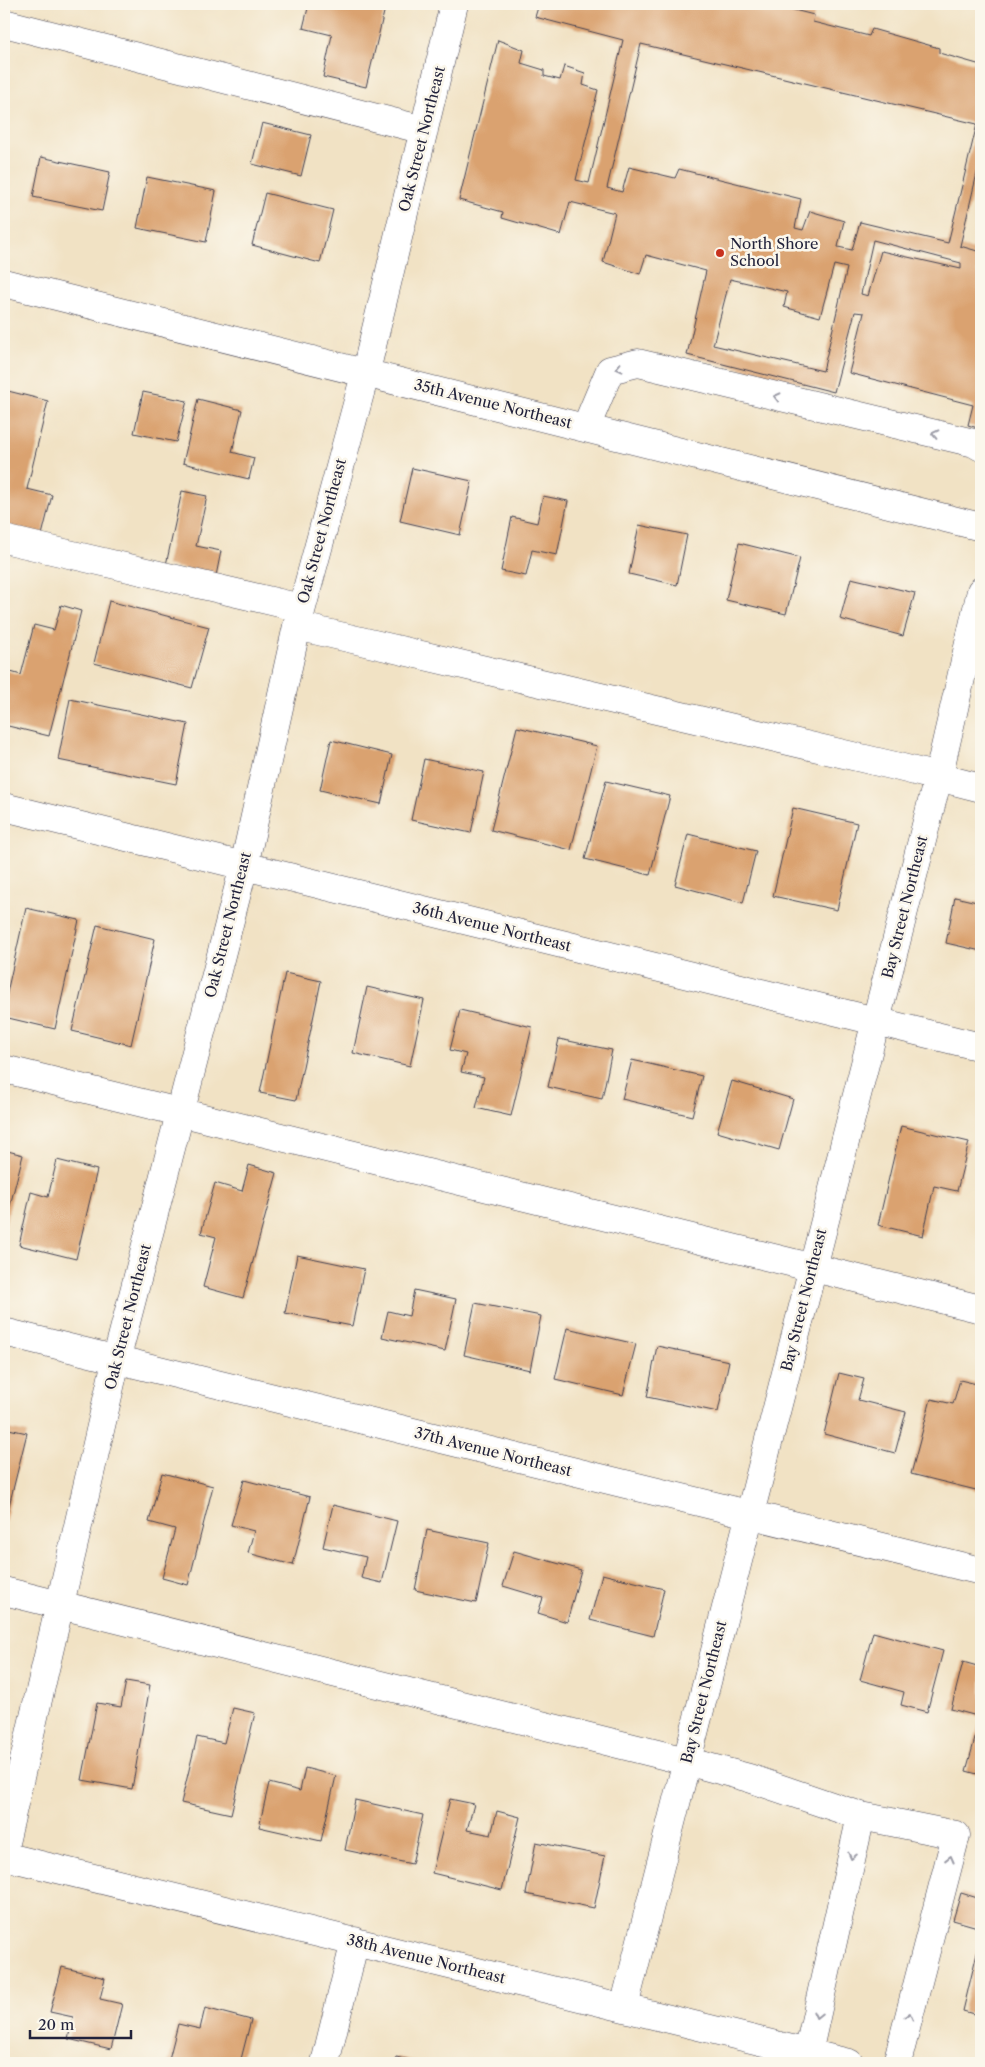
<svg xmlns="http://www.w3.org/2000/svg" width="985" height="2067" font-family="'Libre Caslon Text',serif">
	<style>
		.building { fill: #daa270; fill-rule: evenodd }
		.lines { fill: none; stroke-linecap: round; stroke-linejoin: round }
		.minor-casing { stroke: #413f50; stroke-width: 29 }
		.minor { stroke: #fff; stroke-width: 28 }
		.oneway { stroke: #9c9ca7 }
		.poi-dot { fill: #c8321e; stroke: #fbf7ec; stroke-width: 2 }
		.labels { text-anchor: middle; stroke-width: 5; stroke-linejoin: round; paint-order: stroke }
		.street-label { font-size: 15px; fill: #22223b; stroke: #fbf7ec }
		.poi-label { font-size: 15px; fill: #22223b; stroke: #fbf7ec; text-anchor: start }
	</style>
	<rect width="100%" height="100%" fill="#fbf7ec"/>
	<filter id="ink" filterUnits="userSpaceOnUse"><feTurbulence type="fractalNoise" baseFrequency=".02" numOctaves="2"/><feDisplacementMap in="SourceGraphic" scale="10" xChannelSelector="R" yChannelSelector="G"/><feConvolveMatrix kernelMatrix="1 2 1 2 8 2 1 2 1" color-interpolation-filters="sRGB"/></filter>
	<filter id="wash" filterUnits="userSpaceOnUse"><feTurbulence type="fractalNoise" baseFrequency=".0096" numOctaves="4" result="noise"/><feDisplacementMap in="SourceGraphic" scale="20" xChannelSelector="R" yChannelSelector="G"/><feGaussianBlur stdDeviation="1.12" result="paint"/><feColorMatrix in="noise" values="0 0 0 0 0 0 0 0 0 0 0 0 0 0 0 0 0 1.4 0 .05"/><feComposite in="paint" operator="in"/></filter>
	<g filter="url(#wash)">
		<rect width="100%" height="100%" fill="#f1e2c4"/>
		<g id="blocks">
			<path class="building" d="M309 4H386L366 87 323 77 332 35 303 28Z
				M539 4H770L814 15 813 22 869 36 872 29 939 48V53L981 65V156L960 246 981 252V267H978L977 273 981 274V429L968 425 973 405 849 373 864 313 855 312 834 392 687 355 706 271 646 255 640 274 603 262 615 213 570 202 561 235 502 218 503 212 459 200 498 40 524 50 521 63 544 70V76L560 80 564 66 585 73 583 85 598 90 576 180 589 183 623 40 535 17ZM641 44 977 124 948 243 860 222 852 250 838 247 844 221 810 211 803 230 795 228 801 199 679 169 675 178 629 167 622 192 607 188ZM873 240 961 263V269L881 251 868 296 861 294ZM834 265 847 268 823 371 713 345 730 279 787 292 784 307 820 317Z
				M262 123 311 135 301 176 252 164Z
				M41 157 110 172 102 211 33 197Z
				M147 177 216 191 206 242 137 228Z
				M265 193 333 210 320 263 252 245Z
				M4 390 48 401 27 489 52 495 41 539 4 530 6 484 4 483Z
				M143 392 187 401 176 442 134 433Z
				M198 399 242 410 232 452 254 458 249 479 183 463Z
				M412 468 472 481 460 535 400 521Z
				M182 491 207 496 196 546 221 551 216 576 166 565Z
				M543 496 568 501 557 555 532 550 526 576 501 571 512 517 537 523Z
				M639 525 687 535 677 585 629 574Z
				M739 543 800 558 786 614 726 600Z
				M851 578 915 593 903 636 840 619Z
				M109 601 209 627 192 688 94 663Z
				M61 605 81 611 49 736 4 725V670L21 675 34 625 54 630Z
				M70 699 188 724 176 784 58 760Z
				M517 727 597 746 571 850 491 830Z
				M331 740 392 755 381 804 320 790Z
				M424 759 484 772 471 833 411 820Z
				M606 781 670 796 650 875 585 859Z
				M793 808 857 823 837 910 773 896Z
				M688 834 756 851 743 903 675 885Z
				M955 897 981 903V951L946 943Z
				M26 908 79 920 55 1029 4 1017V1006Z
				M97 925 155 939 131 1045 72 1031Z
				M285 973 321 981 296 1100 260 1093Z
				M367 987 424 1000 410 1066 353 1053Z
				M460 1010 532 1027 511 1116 476 1108 484 1077 461 1072 466 1054 450 1050Z
				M559 1039 612 1050 602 1099 548 1087Z
				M632 1060 702 1076 692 1116 622 1099Z
				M732 1081 793 1099 779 1150 717 1132Z
				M901 1126 969 1142 957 1191 934 1186 923 1236 878 1225Z
				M4 1150 23 1155 4 1229Z
				M57 1160 97 1170 76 1259 19 1245 31 1192 48 1197Z
				M249 1165 277 1173 243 1298 203 1287 216 1237 201 1233 215 1183 242 1191Z
				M297 1255 364 1269 352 1326 285 1313Z
				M414 1290 456 1299 445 1351 382 1337 388 1311 409 1316Z
				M475 1303 541 1316 530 1370 464 1355Z
				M567 1328 636 1344 623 1395 555 1379Z
				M657 1346 729 1361 718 1412 647 1397Z
				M839 1373 864 1379 858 1400 906 1412 895 1453 824 1434Z
				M960 1380 981 1385 980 1491 911 1474 931 1399 953 1404Z
				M4 1428 27 1433 4 1526Z
				M162 1473 213 1486 188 1585 162 1578 175 1529 149 1522Z
				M244 1480 310 1497 293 1565 248 1553 254 1531 231 1525Z
				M333 1505 397 1521 382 1583 361 1578 366 1557 323 1547Z
				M427 1530 489 1543 476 1603 415 1590Z
				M514 1551 581 1570 567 1622 538 1613 543 1598 503 1586Z
				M602 1574 664 1589 653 1636 590 1620Z
				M873 1632 943 1651 927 1712 901 1705 904 1692 860 1680Z
				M963 1662 981 1667V1775L966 1771 981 1717 951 1709Z
				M126 1681 150 1685 132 1789 82 1780 97 1703 121 1707Z
				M233 1708 255 1713 231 1814 181 1803 197 1737 224 1743Z
				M305 1768 336 1776 321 1841 259 1827 269 1783 300 1791Z
				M450 1799 474 1804 467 1830 491 1835 497 1811 520 1817 502 1890 432 1873Z
				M355 1800 423 1815 412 1864 345 1850Z
				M536 1842 605 1856 594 1908 526 1894Z
				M961 1893 981 1899V1928L953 1920Z
				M981 1936V2016L963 2011Z
				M62 1967 105 1978 100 1999 122 2004 111 2049 68 2039 73 2017 50 2012Z
				M205 2008 251 2020 240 2063H168L178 2024 200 2029Z
				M396 2057 421 2062V2063H394Z"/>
		</g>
	</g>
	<g filter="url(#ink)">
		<use href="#blocks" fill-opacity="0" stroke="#413f50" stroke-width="1"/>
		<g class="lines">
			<g class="minor-casing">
				<path id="minor" d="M4 23 424 130
					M4 283 981 527
					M586 427 610 370 638 363 974 443 981 447
					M4 539 301 608
					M297 626 891 765 981 788
					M4 807 981 1047
					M4 1069 981 1309
					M4 1332 981 1571
					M4 1591 686 1761 749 1778 861 1816
					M4 1847 116 1361 244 866 297 626 366 371 454 4
					M4 1856 849 2063
					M624 2007 938 778 981 591
					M808 2053 861 1816 956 1835 897 2063
					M325 2063 355 1941"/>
			</g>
			<use href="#minor" class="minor"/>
		</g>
		<defs><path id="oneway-chevron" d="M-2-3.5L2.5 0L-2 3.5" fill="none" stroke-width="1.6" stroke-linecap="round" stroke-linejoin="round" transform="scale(1.25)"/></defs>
		<g class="oneway">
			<use href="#oneway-chevron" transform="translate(619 368) rotate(167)"/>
			<use href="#oneway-chevron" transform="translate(777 397) rotate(-166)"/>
			<use href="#oneway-chevron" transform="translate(935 434) rotate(-167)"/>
			<use href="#oneway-chevron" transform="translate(852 1856) rotate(103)"/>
			<use href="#oneway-chevron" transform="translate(950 1859) rotate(-76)"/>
			<use href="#oneway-chevron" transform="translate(817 2015) rotate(103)"/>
			<use href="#oneway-chevron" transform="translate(909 2016) rotate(-76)"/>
		</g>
	</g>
	<circle class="poi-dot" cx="720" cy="253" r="5"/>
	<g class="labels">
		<g class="street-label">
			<text transform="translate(422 139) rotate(-76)" y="5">Oak Street Northeast</text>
			<text transform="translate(493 404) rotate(14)" y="5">35th Avenue Northeast</text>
			<text transform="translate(322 531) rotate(-75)" y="5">Oak Street Northeast</text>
			<text transform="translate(905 907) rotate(-76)" y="5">Bay Street Northeast</text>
			<text transform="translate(228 925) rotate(-76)" y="5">Oak Street Northeast</text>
			<text transform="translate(492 927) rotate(14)" y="5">36th Avenue Northeast</text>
			<text transform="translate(804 1300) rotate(-76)" y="5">Bay Street Northeast</text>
			<text transform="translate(128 1317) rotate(-76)" y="5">Oak Street Northeast</text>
			<text transform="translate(493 1452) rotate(14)" y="5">37th Avenue Northeast</text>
			<text transform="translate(704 1692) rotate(-76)" y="5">Bay Street Northeast</text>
			<text transform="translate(426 1959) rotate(14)" y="5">38th Avenue Northeast</text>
		</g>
		<g class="poi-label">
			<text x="730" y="249">North Shore<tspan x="730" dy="17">School</tspan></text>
		</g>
	</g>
	<rect width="985" height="2067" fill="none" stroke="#fbf7ec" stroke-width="20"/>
	<path d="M30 2030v8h101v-8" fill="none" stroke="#22223b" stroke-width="2.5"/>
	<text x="38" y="2030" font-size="15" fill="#22223b" stroke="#fbf7ec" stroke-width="4" paint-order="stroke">20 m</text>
</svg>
